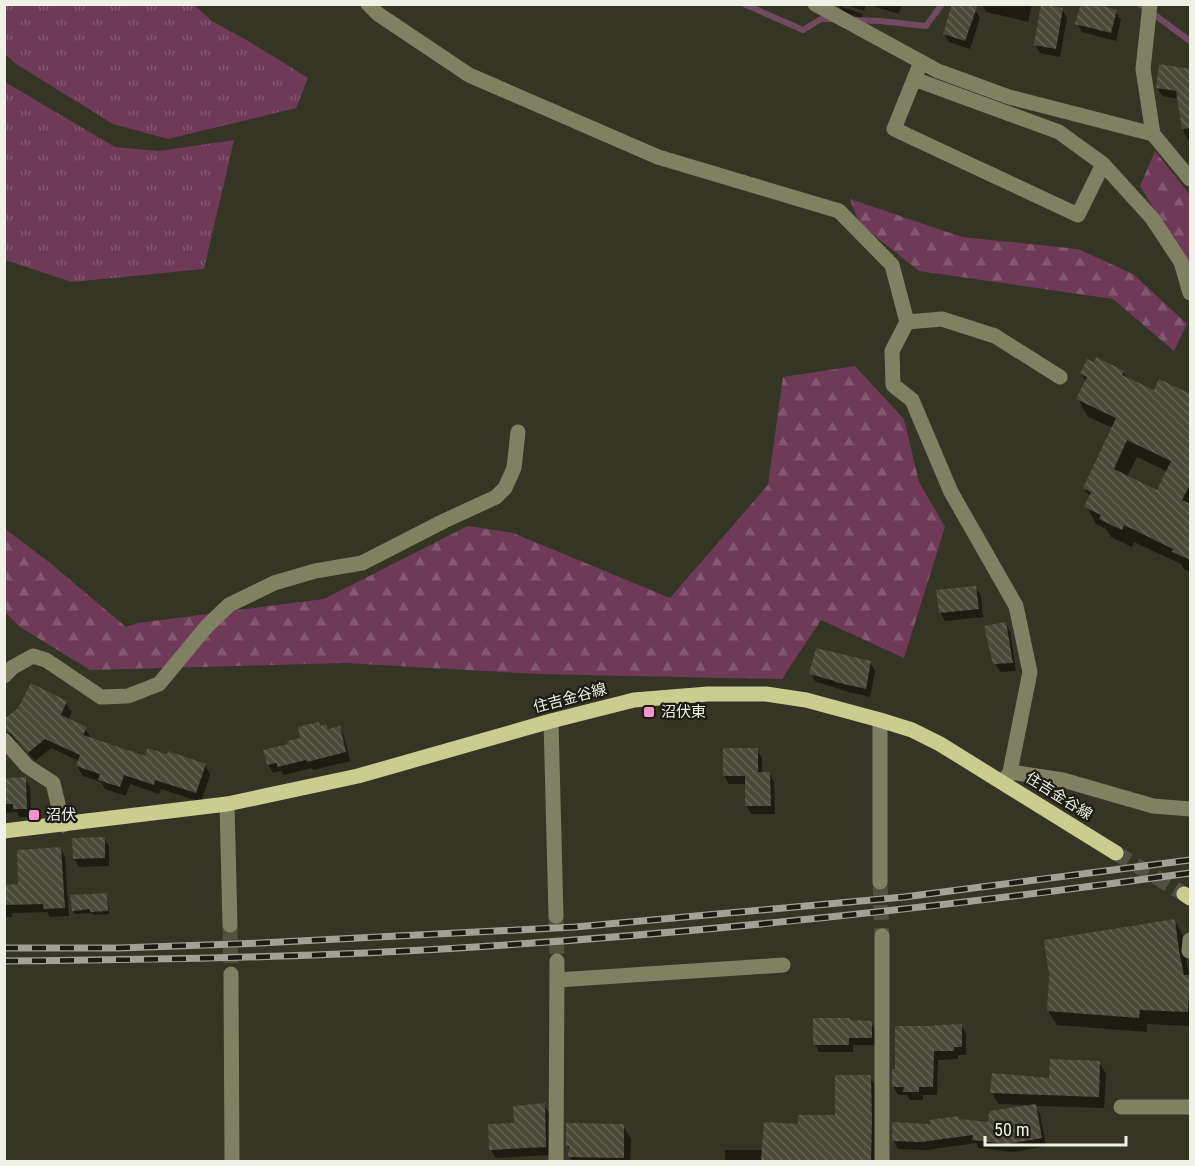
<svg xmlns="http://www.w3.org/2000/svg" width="1195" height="1166" font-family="'Roboto Condensed','Noto Sans JP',sans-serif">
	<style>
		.grass { fill: url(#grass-tufts) }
		.forest { fill: url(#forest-firs) }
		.shadow { fill: #0007; fill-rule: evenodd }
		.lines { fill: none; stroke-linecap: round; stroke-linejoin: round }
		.stream { stroke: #704a60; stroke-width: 6 }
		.building { fill: url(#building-back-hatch); fill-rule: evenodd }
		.minor-tunnel { stroke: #515142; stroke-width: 15; stroke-dasharray: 15 8; stroke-linecap: butt }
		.major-tunnel { stroke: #515142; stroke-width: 15; stroke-dasharray: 15 8; stroke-linecap: butt }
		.minor { stroke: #808063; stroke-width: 15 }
		.major { stroke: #cbcc90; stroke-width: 15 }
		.rail-casing { stroke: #a1a195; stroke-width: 7 }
		.rail { stroke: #1c1c15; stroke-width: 4.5; stroke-dasharray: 14; stroke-linecap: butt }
		.poi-dot { fill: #f890cb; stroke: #1c1c15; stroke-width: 2 }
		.labels { text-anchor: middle; stroke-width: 4.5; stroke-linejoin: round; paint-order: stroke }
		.street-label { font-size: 15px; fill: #eff0e6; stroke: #1c1c15 }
		.poi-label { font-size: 15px; fill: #eff0e6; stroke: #1c1c15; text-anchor: start }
	</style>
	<defs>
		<pattern id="grass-tufts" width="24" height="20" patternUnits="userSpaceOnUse" patternTransform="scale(1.5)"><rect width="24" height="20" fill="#6e3a57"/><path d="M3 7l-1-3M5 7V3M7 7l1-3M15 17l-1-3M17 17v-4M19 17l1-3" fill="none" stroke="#83576f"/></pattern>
		<pattern id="forest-firs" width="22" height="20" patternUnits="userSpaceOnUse" patternTransform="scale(1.5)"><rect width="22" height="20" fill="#6e3a57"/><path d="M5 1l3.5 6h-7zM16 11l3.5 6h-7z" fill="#83576f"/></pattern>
		<pattern id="building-back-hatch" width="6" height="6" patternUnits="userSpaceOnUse" patternTransform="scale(1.5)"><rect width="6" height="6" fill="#4a4a3a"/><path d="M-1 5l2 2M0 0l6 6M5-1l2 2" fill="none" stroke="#646456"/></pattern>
	</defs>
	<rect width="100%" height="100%" fill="#353525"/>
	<path class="grass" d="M5 4 194 5 212 21 250 42 308 78 296 108 168 139 113 124 16 64 5 54Z
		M5 82 115 147 159 151 234 140 204 269 72 282 5 260Z"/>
	<path class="forest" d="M1155 151 1190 195V268L1140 186Z
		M850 199 962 237 1078 249 1133 274 1187 324 1174 351 1113 299 919 271 859 223Z
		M855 366 904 419 919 482 945 527 904 658 821 620 782 679 538 674 346 663 90 670 20 627 5 612 4 528 49 562 126 627 138 623 324 599 468 526 513 533 670 598 768 485 783 377Z"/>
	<path class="shadow" d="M838 4H842V7L863 14 862 18 842 12Z
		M844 4H866L864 11Z
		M867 4H902L899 14Z
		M982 4H1032L1028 22 986 12Z
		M1062 9 1067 18 1060 57 1040 53 1035 45Z
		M975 10 980 18 970 49 949 42 944 34Z
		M1116 12 1121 20 1116 41 1082 32 1077 23Z
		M1190 71V139L1189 141 1184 133 1179 99 1162 96 1157 87Z
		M1123 372 1127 379 1154 392 1190 396V572L1184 569 1181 564 1134 542 1132 547 1111 537 1106 529 1096 524 1086 506 1090 497 1084 488 1113 428 1088 417 1078 399 1086 382 1081 374ZM1137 457 1168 472 1158 492 1127 477Z
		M976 588 981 596 983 617 945 621 940 612Z
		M1006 623 1010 632 1016 671 1000 672 995 663Z
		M870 662 875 671 870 697 841 690 840 689 816 682 811 674Z
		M32 685 66 703 72 712 68 720 85 728 91 738V739L146 758 205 765 210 775 201 802 161 789 159 794 130 784 126 796 105 789 101 782 83 776 77 766 79 761 51 748 35 761 19 743 12 740 4 729 19 709Z
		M320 727 328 730 339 727 344 736 350 761 313 770 312 768 284 775 281 771 273 773 268 764 290 745Z
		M757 750 762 758V774H770L774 782 775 814H751L746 805V784H729L724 775Z
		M4 779H25L30 787 31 817H19L17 812 4 813Z
		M104 838 109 847V866L79 867 74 859Z
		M60 848 65 857 69 916 50 917 47 912 12 913V917H4V886L20 885Z
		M106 894 108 898 109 914 94 915 93 913 75 914 73 910Z
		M1175 921 1183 936 1188 970 1190 979V1026L1147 1024V1032L1057 1025 1048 1011Z
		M871 1022 875 1030V1045H853V1052H819L815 1044Z
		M961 1025 966 1034V1055H958V1059L938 1060 937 1095H923V1100H910L907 1095H898L893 1086Z
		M1099 1062 1106 1074 1104 1108 1035 1106 1040 1114 1046 1146 1013 1152 979 1148 976 1143 927 1150 898 1149 893 1140 932 1126 959 1120 989 1123 1028 1105 998 1104 992 1093 1051 1080Z
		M870 1077 876 1087 877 1162H725V1150H763L799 1126 836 1116Z
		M544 1105 549 1113 550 1155 496 1158 491 1150Z
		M623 1126 631 1139 630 1162H573L570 1157V1150L567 1146Z"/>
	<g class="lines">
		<path class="stream" d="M744 4 803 30 821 19H834
			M1140 4 1190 41
			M853 20 880 21 926 26 942 4"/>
	</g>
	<path class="building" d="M952 4H978L965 41 943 34Z
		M1041 4 1063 8 1056 49 1034 45Z
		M1081 4H1096L1117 10 1111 33 1075 24Z
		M1159 64 1191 69V128L1182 129 1176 91 1156 88Z
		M1096 357 1124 371 1122 375 1154 390 1159 379 1191 394V483L1182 500 1191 504V560L1172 552 1173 549 1124 525 1122 530 1099 519 1101 515 1084 507 1091 492 1083 488 1116 418 1076 399 1087 377 1080 374 1087 359 1094 362ZM1127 440 1171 461 1157 490 1114 469Z
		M976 586 979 609 939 613 936 590Z
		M1006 622 1013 663 993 664 984 626Z
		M816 648 871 661 866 689 835 682V681L809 674Z
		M31 683 67 701 61 715 87 727 83 735 145 756 147 748 167 754 168 751 206 764 196 793 155 780 154 785 124 775 120 787 98 780 100 774 76 766 80 755 45 739 28 753 11 734 4 730V719L18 708Z
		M319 722 320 726 326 724 328 729 340 726 346 752 307 762 306 760 277 767V763L267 765 263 750 288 744 287 741 300 738 298 727Z
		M723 748H758V772H770L771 806H745V776H723Z
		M26 777 27 809H13V804H4V778Z
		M105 837V858L73 859 72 838Z
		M61 847 65 908 44 909 43 904 4 905V885L18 884 17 850Z
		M107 893 108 911 90 912V909L72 911 70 895Z
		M1175 919 1179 951 1184 975H1190L1188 1012 1140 1010 1139 1018 1047 1011 1049 975 1044 940Z
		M813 1018H850V1020L872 1021V1038H849V1045H813Z
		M962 1024V1047H954V1051H934L933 1087H919V1092H903L904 1087H892V1069H895V1026H935V1025Z
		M1050 1059 1100 1061 1099 1097 990 1093 992 1073 1049 1078Z
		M835 1075H871L872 1121 871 1161H761L764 1122 798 1124V1115H835Z
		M545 1103 546 1147 489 1150 488 1124 514 1123 513 1106Z
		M1036 1104 1042 1138 1007 1144 972 1140 973 1135 921 1142 892 1141V1122L930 1124 929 1120 958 1116 959 1119 988 1122 989 1111Z
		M566 1123 624 1124V1158L568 1157 569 1146H566Z"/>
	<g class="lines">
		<path class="minor-tunnel" d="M880 882 882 936
			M556 916 557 961
			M230 925 231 974"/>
		<path class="major-tunnel" d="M1116 853 1184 894"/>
		<path class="minor" d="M368 4 378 14 469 75 658 157 839 211 892 265 907 322
			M815 4 938 71 1009 97 1153 134
			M1150 4 1143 69 1153 134 1190 179
			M914 79 1059 132 1103 164 1078 215 894 129 921 62
			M1103 164 1152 218 1181 262 1190 293
			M4 676 13 667 33 656 46 660 101 697 128 696 159 684 207 626 229 605 274 583 315 571 362 563 444 521 496 497 505 488 514 468 518 432
			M551 721 556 916
			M4 740 27 766 53 783 63 825
			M1010 772 1030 672 1016 606 951 492 912 400 893 385 892 351 907 322 942 319 995 336 1060 377
			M1005 780 1010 772 1063 780 1153 806 1190 809
			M227 804 230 925
			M880 882V720
			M882 936V1162
			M1189 951 1190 940
			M231 974 232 1162
			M557 980 783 965
			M1121 1107H1190
			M556 1162 557 961"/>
		<path class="major" d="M4 831 227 804 358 776 551 721 634 700 708 694H766L806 700 880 720 912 730 940 744 1116 853
			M1184 894 1190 898"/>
		<g class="rail-casing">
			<path id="rail" d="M4 948H119L260 943 575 927 904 897 1190 860
				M4 961C138 960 272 958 405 951 668 937 930 909 1190 873"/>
		</g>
		<use href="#rail" class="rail"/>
	</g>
	<g class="poi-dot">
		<rect x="643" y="706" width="12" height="12" rx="3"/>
		<rect x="28" y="809" width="12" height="12" rx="3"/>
	</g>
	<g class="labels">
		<g class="street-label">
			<text transform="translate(570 698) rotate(-15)" y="5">住吉金谷線</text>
			<text transform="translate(1059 796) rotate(32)" y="5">住吉金谷線</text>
		</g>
		<g class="poi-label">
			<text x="661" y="717">沼伏東</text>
			<text x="46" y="820">沼伏</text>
		</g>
	</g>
	<rect width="1195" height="1166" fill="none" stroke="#eff0e6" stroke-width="12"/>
	<path d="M985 1136v9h141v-9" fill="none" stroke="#eff0e6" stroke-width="3"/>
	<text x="994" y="1136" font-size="18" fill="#eff0e6" stroke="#1c1c15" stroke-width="4.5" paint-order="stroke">50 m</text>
</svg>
